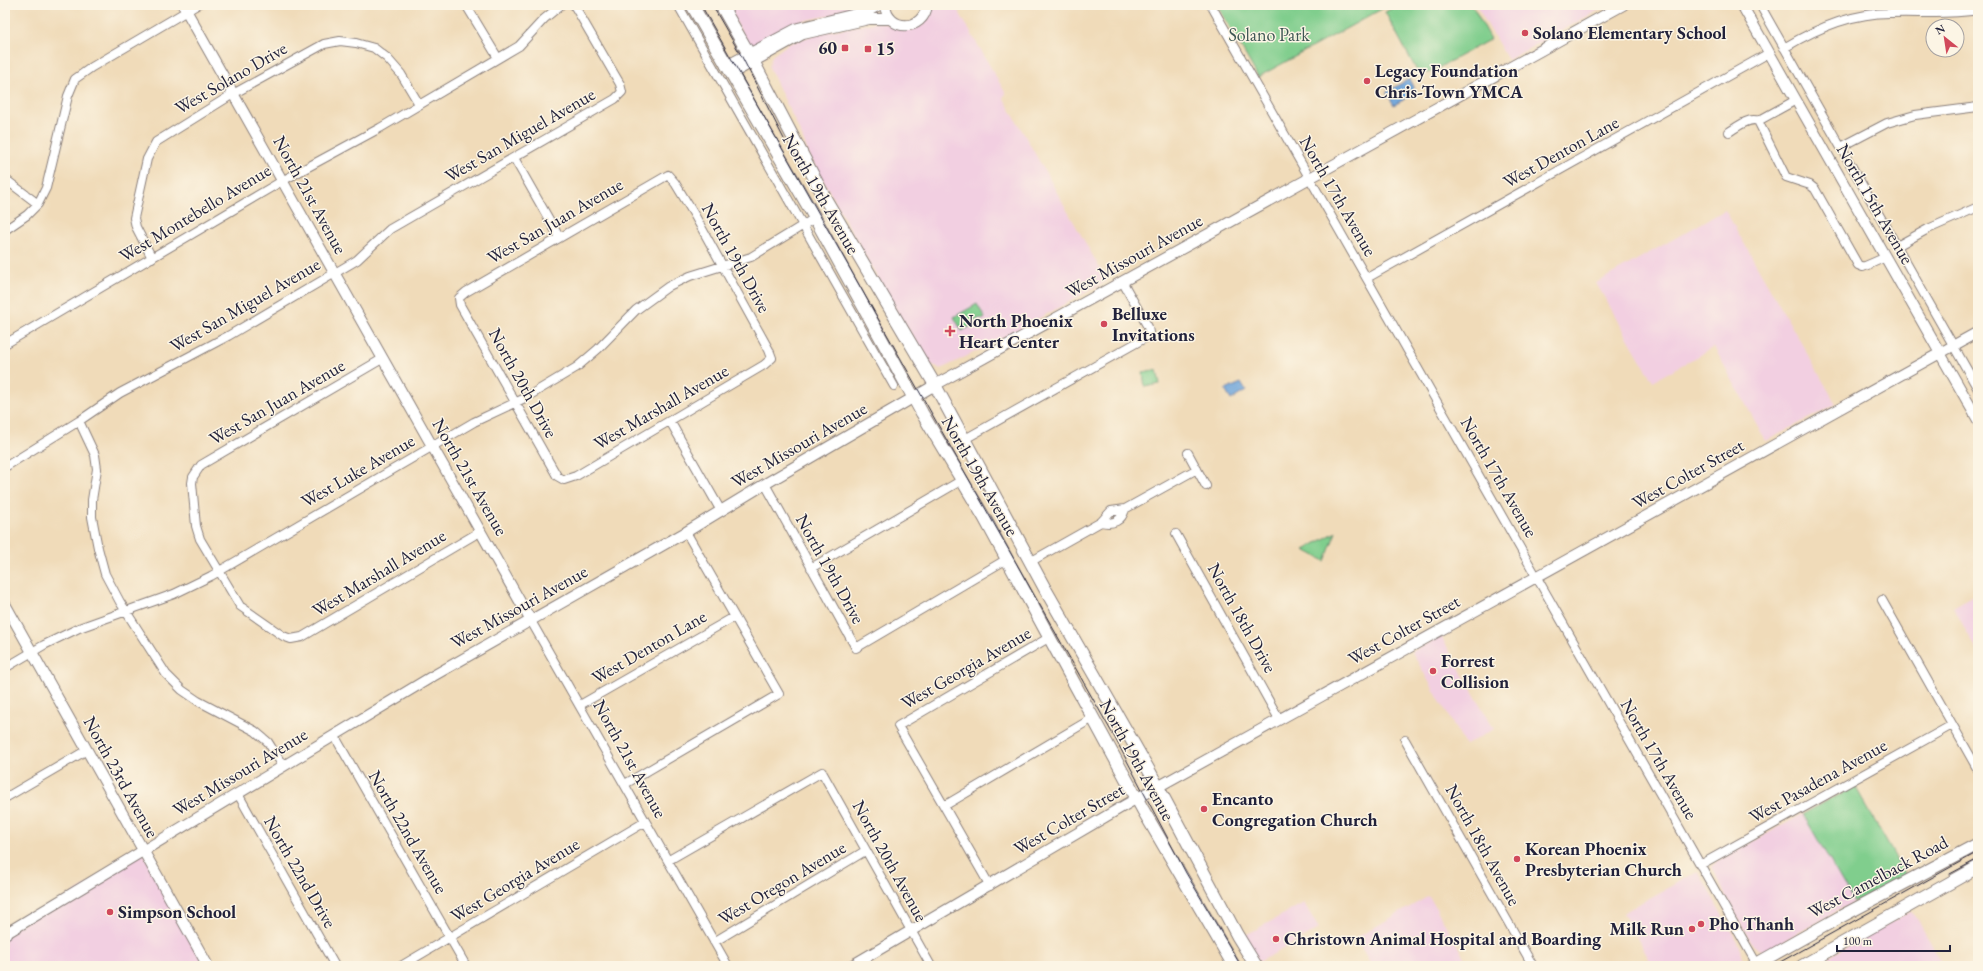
<svg xmlns="http://www.w3.org/2000/svg" width="1983" height="971" font-family="'EB Garamond',serif">
	<style>
		.built { fill: #f2cfe1 }
		.green { fill: #80ce8d; stroke: #517864 }
		.water { fill: #6ba2d9; stroke: #46628a }
		.lines { fill: none; stroke-linecap: round; stroke-linejoin: round }
		.minor-casing { stroke: #897e7a; stroke-width: 10 }
		.tertiary-casing { stroke: #897e7a; stroke-width: 12 }
		.primary-casing { stroke: #897e7a; stroke-width: 14 }
		.minor { stroke: #fff; stroke-width: 8 }
		.tertiary { stroke: #fff; stroke-width: 10 }
		.primary { stroke: #fff; stroke-width: 12 }
		.tram { stroke: #22223b; stroke-width: 1 }
		.poi-dot { fill: #d1495b; stroke: #fcf5e5; stroke-width: 1.5 }
		.labels { text-anchor: middle; stroke-width: 3; stroke-linejoin: round; paint-order: stroke }
		.poi-label { font-size: 18px; font-weight: bold; fill: #22223b; stroke: #fcf5e5; text-anchor: start }
		.park-label { font-size: 18px; fill: #3e5654; stroke: #fcf5e5 }
		.street-label { font-size: 18px; fill: #22223b; stroke: #fcf5e5 }
	</style>
	<rect width="100%" height="100%" fill="#fcf5e5"/>
	<filter id="ink" filterUnits="userSpaceOnUse"><feTurbulence type="fractalNoise" baseFrequency=".025" numOctaves="2"/><feDisplacementMap in="SourceGraphic" scale="8" xChannelSelector="R" yChannelSelector="G"/><feConvolveMatrix kernelMatrix="1 2 1 2 8 2 1 2 1" color-interpolation-filters="sRGB"/></filter>
	<filter id="wash" filterUnits="userSpaceOnUse"><feTurbulence type="fractalNoise" baseFrequency=".012" numOctaves="4" result="noise"/><feDisplacementMap in="SourceGraphic" scale="16" xChannelSelector="R" yChannelSelector="G"/><feGaussianBlur stdDeviation="0.9" result="paint"/><feColorMatrix in="noise" values="0 0 0 0 0 0 0 0 0 0 0 0 0 0 0 0 0 1.4 0 .05"/><feComposite in="paint" operator="in"/></filter>
	<g filter="url(#wash)">
		<rect width="100%" height="100%" fill="#f0dbb9"/>
		<path class="built" d="M726 5H868L863 9 802 21 750 47Z
			M933 5H955L1006 94 1003 97 1107 281 1005 337 941 369 930 364 898 314 809 155 801 134 769 67 772 56 788 44 819 33 878 22 911 30 924 24Z
			M1476 5H1608L1508 60Z
			M1725 210 1836 404 1766 441 1714 347 1653 381 1596 283Z
			M1978 593V652L1953 607Z
			M1441 636 1494 729 1465 745 1412 652Z
			M1803 814 1854 902 1765 951 1761 950 1753 945 1711 868 1716 862Z
			M143 852 208 966H5V934Z
			M1698 871 1741 949 1743 960 1738 966H1653L1623 913Z
			M1429 896 1469 966H1372L1356 938Z
			M1304 903 1319 929 1259 962 1244 936Z
			M1912 910 1944 966H1813Z"/>
		<path class="green" d="M1217 5H1389L1258 77Z
			M1398 5H1472L1491 39 1429 73 1417 71 1385 12Z
			M977 304 985 318 982 320 980 318 975 321 976 323 962 331 954 317Z
			M1157 370 1160 384 1145 387 1143 373Z
			M1336 532 1325 561 1304 550Z
			M1855 786 1906 876 1854 902 1803 814Z"/>
		<path class="water" d="M1409 79 1416 93 1394 105 1386 92Z
			M1241 383 1246 391 1231 400 1225 390Z"/>
	</g>
	<g filter="url(#ink)">
		<g class="lines">
			<g class="minor-casing">
				<path id="minor" d="M466 5 498 58
					M678 5 894 386
					M1211 5 1758 966
					M1760 5 1978 389
					M1921 5V13
					M1784 48C1815 29 1853 13 1890 13 1920 12 1948 15 1978 10
					M1796 100 1758 121 1786 177 1810 185 1815 189 1858 265 1863 267 1886 257
					M1729 132C1737 127 1749 117 1758 121
					M1841 147 1887 123 1915 115 1978 107
					M514 158 559 237
					M668 175 675 183 695 216 769 350 772 358 764 365 576 476 564 480 557 476 460 305 459 298 466 292Z
					M5 179 38 204
					M5 230 27 215 38 204 46 188 68 96 75 79 92 67 197 5
					M1897 246 1928 229 1978 207
					M152 258 136 227 134 218 147 159 156 142 233 94 324 44 340 41 356 43 374 48 387 58 401 74 419 104
					M1367 278 1769 53
					M5 344 282 181 380 128 519 46 544 19 561 5
					M382 359 201 465 193 477 192 483 196 526 200 539 240 606 283 636 291 639 302 637 481 531
					M79 421 95 455 97 469 92 500V517L98 548 105 574 120 602 166 674 182 690 198 701 255 731 268 742 283 766
					M670 421 721 511
					M965 439 1145 338 1149 333 1148 327 1122 281
					M1188 453 1206 486
					M5 467 79 421 120 393 228 336 357 260 390 229 615 99 622 92 620 84 574 5
					M765 484 856 648 1007 559
					M1101 522C1113 525 1122 521 1125 509
					M1176 534 1279 719
					M1030 562 1101 522 1111 511 1125 509 1197 469
					M811 568 962 480
					M1882 600 1978 770
					M531 621 728 966
					M5 668 44 645 79 628 174 594 211 576 474 422 525 398 577 367 598 349 636 310 669 286 690 276 751 257 815 218
					M580 705 734 617
					M334 735 466 966
					M1405 740 1533 966
					M625 784 779 694 686 532
					M238 794 335 966
					M5 798 87 750
					M944 806 1093 718
					M669 860 822 772 931 966
					M1700 865 1952 725
					M990 886 898 726 1050 637
					M714 942 865 851
					M401 966 645 822"/>
			</g>
			<g class="tertiary-casing">
				<path id="tertiary" d="M183 5 531 621
					M885 5C887 32 924 32 927 5
					M1742 5 1978 420
					M726 66 798 28 868 11 879 5
					M731 74 803 34 869 19H890
					M5 604 208 966
					M5 934 433 676 686 532 765 484 935 385 1623 5
					M851 966 1127 804 1978 332"/>
			</g>
			<g class="primary-casing">
				<path id="primary" d="M692 5 815 218 922 413 984 517 1143 810 1234 966
					M721 5 753 61 826 200 935 385 1044 587 1151 774 1237 935 1256 966
					M1753 966 1840 917 1978 844
					M1802 966 1978 867"/>
			</g>
			<use href="#minor" class="minor"/>
			<use href="#tertiary" class="tertiary"/>
			<use href="#primary" class="primary"/>
			<path class="tram" d="M701 5 1115 738 1186 873 1241 966
				M712 5 742 57 784 139
				M1950 874 1978 859
				M1773 966 1978 852"/>
		</g>
	</g>
	<g class="poi-dot">
		<circle cx="1525" cy="33" r="4"/>
		<rect x="841" y="44" width="8" height="8" rx="2"/>
		<rect x="864" y="45" width="8" height="8" rx="2"/>
		<circle cx="1367" cy="81" r="4"/>
		<circle cx="1104" cy="324" r="4"/>
		<path d="M948 325h4v4h4v4h-4v4h-4v-4h-4v-4h4z"/>
		<circle cx="1433" cy="671" r="4"/>
		<circle cx="1204" cy="809" r="4"/>
		<circle cx="1517" cy="859" r="4"/>
		<circle cx="110" cy="912" r="4"/>
		<circle cx="1701" cy="924" r="4"/>
		<circle cx="1692" cy="929" r="4"/>
		<circle cx="1276" cy="939" r="4"/>
	</g>
	<g class="labels">
		<g class="poi-label">
			<text x="1533" y="39">Solano Elementary School</text>
			<text x="837" y="54" text-anchor="end">60</text>
			<text x="876" y="55">15</text>
			<text x="1375" y="77">Legacy Foundation<tspan x="1375" dy="21">Chris-Town YMCA</tspan></text>
			<text x="1112" y="320">Belluxe<tspan x="1112" dy="21">Invitations</tspan></text>
			<text x="959" y="327">North Phoenix<tspan x="959" dy="21">Heart Center</tspan></text>
			<text x="1441" y="667">Forrest<tspan x="1441" dy="21">Collision</tspan></text>
			<text x="1212" y="805">Encanto<tspan x="1212" dy="21">Congregation Church</tspan></text>
			<text x="1525" y="855">Korean Phoenix<tspan x="1525" dy="21">Presbyterian Church</tspan></text>
			<text x="118" y="918">Simpson School</text>
			<text x="1709" y="930">Pho Thanh</text>
			<text x="1684" y="935" text-anchor="end">Milk Run</text>
			<text x="1284" y="945">Christown Animal Hospital and Boarding</text>
		</g>
		<g class="park-label">
			<text x="1269" y="41">Solano Park</text>
		</g>
		<g class="street-label">
			<text transform="translate(231 78) rotate(-30)" y="6">West Solano Drive</text>
			<text transform="translate(520 135) rotate(-30)" y="6">West San Miguel Avenue</text>
			<text transform="translate(1561 152) rotate(-29)" y="6">West Denton Lane</text>
			<text transform="translate(821 194) rotate(60)" y="6">North 19th Avenue</text>
			<text transform="translate(310 195) rotate(61)" y="6">North 21st Avenue</text>
			<text transform="translate(1338 196) rotate(60)" y="6">North 17th Avenue</text>
			<text transform="translate(1875 204) rotate(60)" y="6">North 15th Avenue</text>
			<text transform="translate(195 213) rotate(-31)" y="6">West Montebello Avenue</text>
			<text transform="translate(555 221) rotate(-30)" y="6">West San Juan Avenue</text>
			<text transform="translate(1134 256) rotate(-29)" y="6">West Missouri Avenue</text>
			<text transform="translate(736 258) rotate(61)" y="6">North 19th Drive</text>
			<text transform="translate(245 305) rotate(-30)" y="6">West San Miguel Avenue</text>
			<text transform="translate(523 383) rotate(61)" y="6">North 20th Drive</text>
			<text transform="translate(277 402) rotate(-30)" y="6">West San Juan Avenue</text>
			<text transform="translate(661 407) rotate(-30)" y="6">West Marshall Avenue</text>
			<text transform="translate(799 445) rotate(-30)" y="6">West Missouri Avenue</text>
			<text transform="translate(358 471) rotate(-30)" y="6">West Luke Avenue</text>
			<text transform="translate(1688 474) rotate(-29)" y="6">West Colter Street</text>
			<text transform="translate(980 476) rotate(60)" y="6">North 19th Avenue</text>
			<text transform="translate(470 477) rotate(60)" y="6">North 21st Avenue</text>
			<text transform="translate(1499 477) rotate(60)" y="6">North 17th Avenue</text>
			<text transform="translate(830 569) rotate(61)" y="6">North 19th Drive</text>
			<text transform="translate(379 573) rotate(-31)" y="6">West Marshall Avenue</text>
			<text transform="translate(519 607) rotate(-29)" y="6">West Missouri Avenue</text>
			<text transform="translate(1242 618) rotate(61)" y="6">North 18th Drive</text>
			<text transform="translate(1404 630) rotate(-29)" y="6">West Colter Street</text>
			<text transform="translate(649 647) rotate(-30)" y="6">West Denton Lane</text>
			<text transform="translate(966 668) rotate(-30)" y="6">West Georgia Avenue</text>
			<text transform="translate(630 759) rotate(61)" y="6">North 21st Avenue</text>
			<text transform="translate(1659 759) rotate(60)" y="6">North 17th Avenue</text>
			<text transform="translate(1137 760) rotate(61)" y="6">North 19th Avenue</text>
			<text transform="translate(240 772) rotate(-31)" y="6">West Missouri Avenue</text>
			<text transform="translate(121 777) rotate(61)" y="6">North 23rd Avenue</text>
			<text transform="translate(1818 781) rotate(-29)" y="6">West Pasadena Avenue</text>
			<text transform="translate(1069 819) rotate(-30)" y="6">West Colter Street</text>
			<text transform="translate(408 832) rotate(60)" y="6">North 22nd Avenue</text>
			<text transform="translate(1483 845) rotate(61)" y="6">North 18th Avenue</text>
			<text transform="translate(890 861) rotate(61)" y="6">North 20th Avenue</text>
			<text transform="translate(300 872) rotate(60)" y="6">North 22nd Drive</text>
			<text transform="translate(1878 877) rotate(-28)" y="6">West Camelback Road</text>
			<text transform="translate(515 880) rotate(-31)" y="6">West Georgia Avenue</text>
			<text transform="translate(782 883) rotate(-31)" y="6">West Oregon Avenue</text>
		</g>
	</g>
	<rect width="1983" height="971" fill="none" stroke="#fcf5e5" stroke-width="20"/>
	<g transform="translate(1945 38) rotate(330)"><circle r="19" fill="#fcf5e5" stroke="#a5a1a1"/>
	<path d="M0-3L7 15L0 10L-7 15Z" fill="#d1495b"/>
	<text y="-6" font-size="11" font-weight="bold" text-anchor="middle" fill="#22223b">N</text>
	</g>
	<path d="M1837 945v6h113v-6" fill="none" stroke="#22223b" stroke-width="2"/>
	<text x="1843" y="945" font-size="12" fill="#22223b" stroke="#fcf5e5" stroke-width="3" paint-order="stroke">100 m</text>
</svg>
